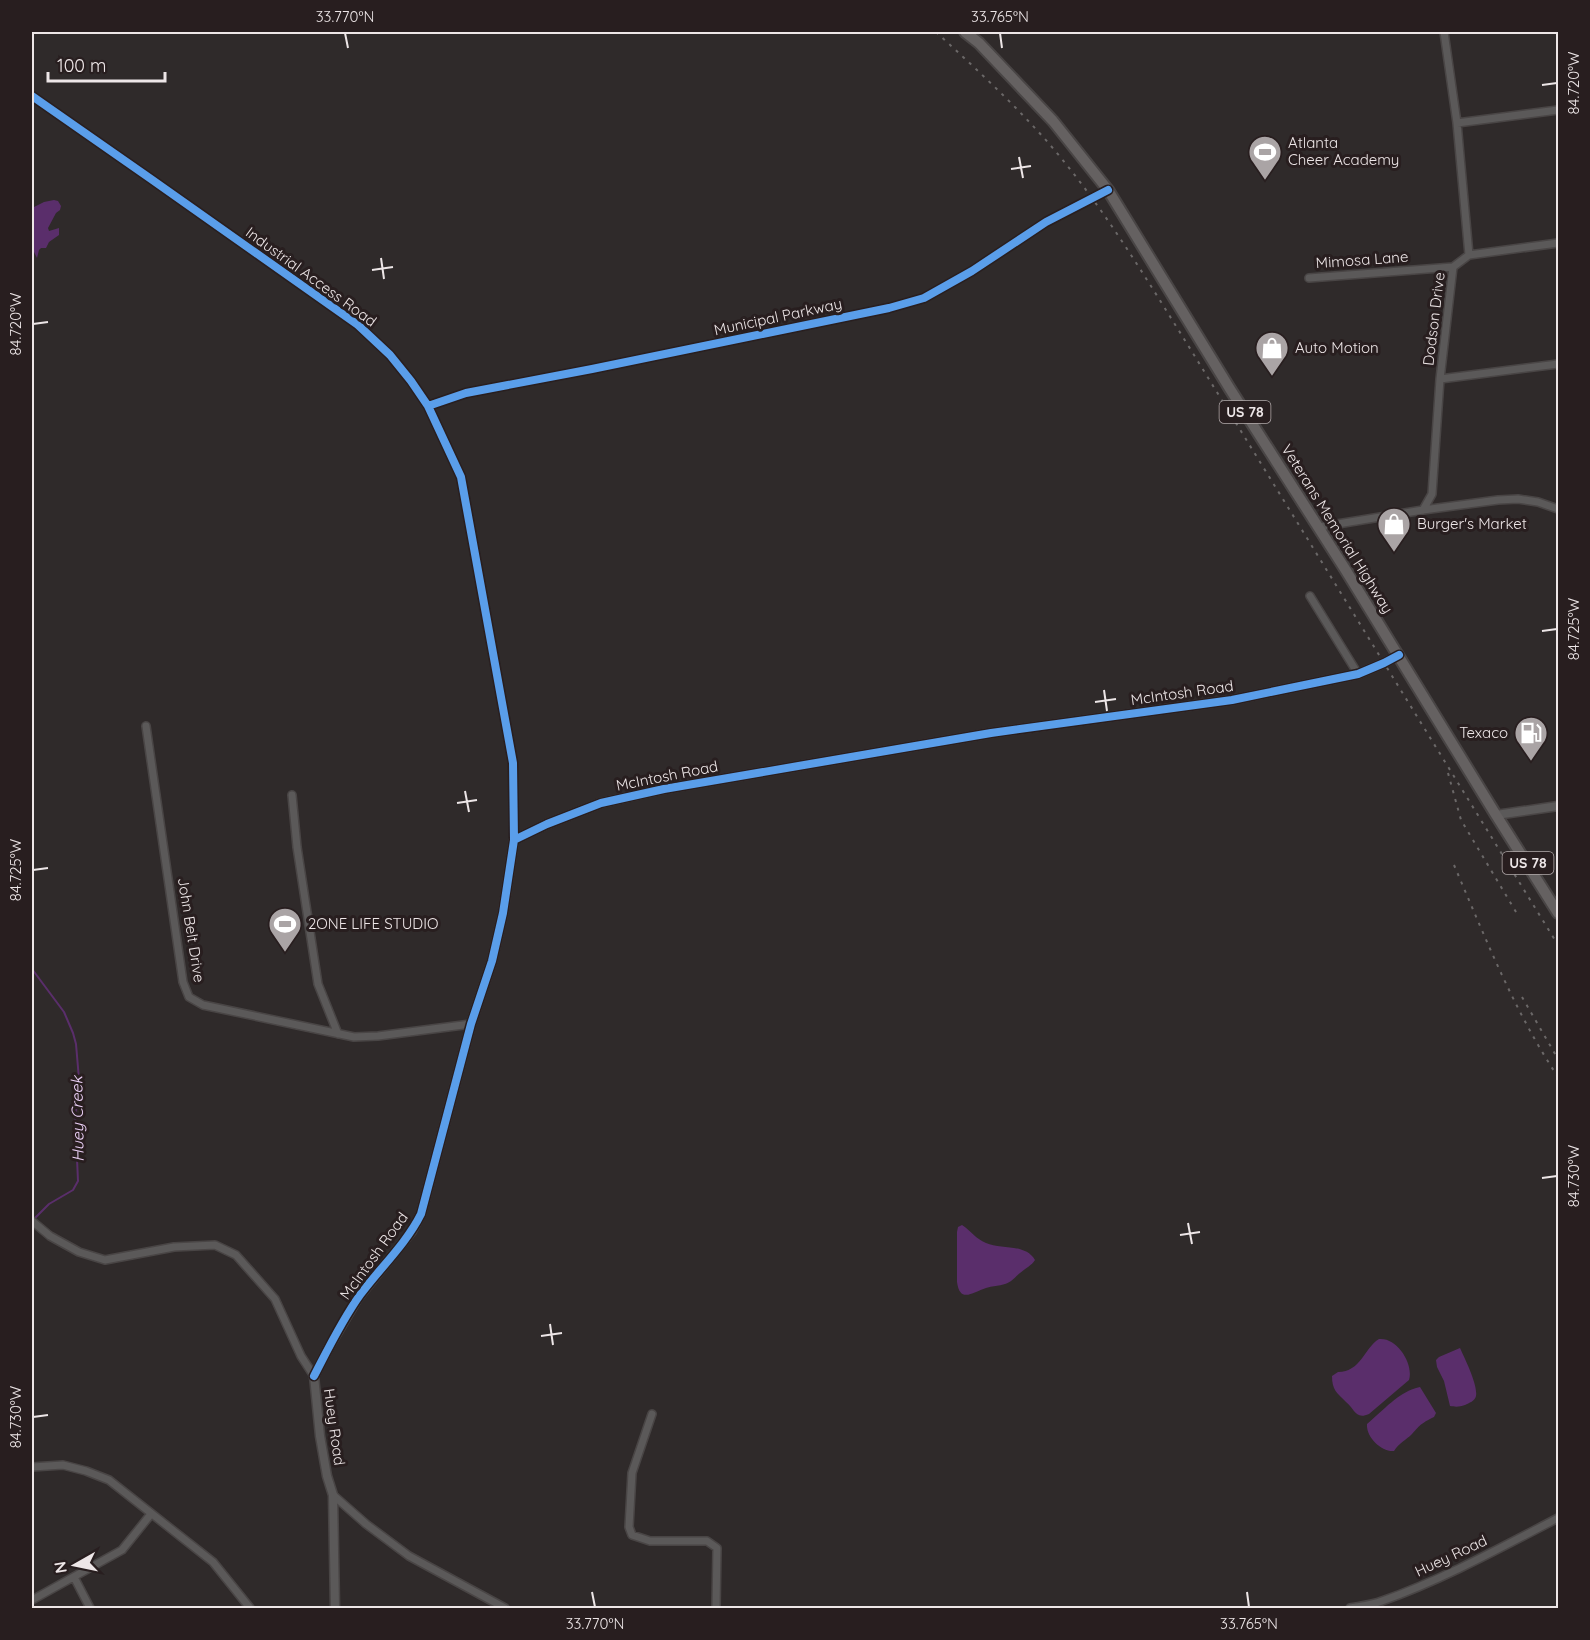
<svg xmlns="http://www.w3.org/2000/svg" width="1590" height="1640" font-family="Quicksand,sans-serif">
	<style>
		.water { fill: #5a2e6b }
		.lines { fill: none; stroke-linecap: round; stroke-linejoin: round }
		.stream { stroke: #5a2e6b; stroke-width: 2 }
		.minor-casing { stroke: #494545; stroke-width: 10 }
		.tertiary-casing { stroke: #494545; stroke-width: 11 }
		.primary-casing { stroke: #494545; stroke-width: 14 }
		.minor { stroke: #5b5959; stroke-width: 7 }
		.tertiary { stroke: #5b5959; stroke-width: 8 }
		.primary { stroke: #656161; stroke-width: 10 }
		.rail { stroke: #6b6868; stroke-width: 2; stroke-dasharray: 3 6; stroke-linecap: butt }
		.cycleway-casing { stroke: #281e1f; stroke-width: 11 }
		.cycleway { stroke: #5a9eea; stroke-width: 8 }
		.ticks { fill: none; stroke: #ede6e7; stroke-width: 2 }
		.labels { text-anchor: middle; stroke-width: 6; stroke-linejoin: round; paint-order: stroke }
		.shield { fill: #281e1f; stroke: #b2aaab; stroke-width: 1.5 }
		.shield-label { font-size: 14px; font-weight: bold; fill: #ede6e7 }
		.poi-label { font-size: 15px; fill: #ede6e7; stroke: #281e1f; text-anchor: start }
		.street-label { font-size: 15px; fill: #ede6e7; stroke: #281e1f }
		.water-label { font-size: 16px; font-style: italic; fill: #edd2f9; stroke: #281e1f }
		.neatline { fill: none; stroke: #ede6e7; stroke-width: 2 }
		.ticks-label { font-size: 15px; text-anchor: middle; fill: #ede6e7 }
	</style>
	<rect width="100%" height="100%" fill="#2f2a2a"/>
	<path class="water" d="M54 200 58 201 61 206 60 210 56 213 48 228 49 231 59 228V235L49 242 46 248H41L39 250 37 258 32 248V208L44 202Z
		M962 1225C971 1231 976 1239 986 1243 1001 1250 1025 1243 1035 1260 1031 1266 1026 1268 1020 1273 1015 1277 1012 1282 1005 1284 999 1286 992 1286 986 1288 973 1292 960 1304 957 1282V1232L958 1227Z
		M1379 1339C1397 1337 1414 1364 1409 1380L1369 1414C1355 1420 1355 1409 1346 1402 1337 1393 1332 1390 1332 1376L1338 1372C1361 1372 1364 1348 1379 1339Z
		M1460 1348C1465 1359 1478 1385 1476 1396 1475 1401 1469 1403 1465 1405 1459 1407 1456 1407 1450 1406L1444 1381 1437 1367 1436 1360 1439 1357Z
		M1420 1387 1436 1413 1434 1417C1422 1423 1421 1424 1412 1434 1406 1440 1399 1443 1394 1451 1381 1452 1366 1437 1367 1424 1383 1411 1399 1391 1420 1387Z"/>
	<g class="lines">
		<path class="stream" d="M32 969 64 1012 73 1033 76 1044 80 1091 75 1114 78 1181 73 1190 49 1204 34 1219"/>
		<g class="minor-casing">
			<path id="minor" d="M32 96 151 179 358 325 390 355 411 381 428 406 461 477 513 763 514 840
				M1457 123 1558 110
				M1469 255 1558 243
				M1309 278 1453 267
				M1440 379 1558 364
				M428 406 466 393 592 369 889 308 924 298 972 271 1046 222 1108 190
				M1423 510 1432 494 1440 379 1453 267 1469 255 1457 123 1444 32
				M1319 527 1423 510 1498 500 1518 499 1538 502 1558 509
				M1310 596 1358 674
				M146 726 183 982 189 997 203 1005 354 1037 378 1036 471 1024
				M292 795 297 847 318 984 338 1034
				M32 1221 50 1236 79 1252 105 1260 174 1247 215 1245 236 1255 275 1299 301 1356 314 1376
				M652 1414 632 1473 629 1527 632 1535 650 1541H707L717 1548 716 1608
				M32 1467 63 1465 86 1471 109 1480 213 1562 250 1608
				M333 1495 366 1524 409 1556 505 1608
				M74 1577 90 1608
				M32 1600 122 1550 151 1514
				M1350 1608C1361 1606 1372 1605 1382 1601 1442 1580 1502 1547 1558 1518"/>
		</g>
		<g class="tertiary-casing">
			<path id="tertiary" d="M1496 815 1558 806
				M335 1608 333 1495 327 1476 320 1436 314 1376 329 1347 358 1298 412 1231 421 1214 471 1024 492 961 503 913 514 840 547 824 601 803 664 789 991 733 1232 700 1358 674 1384 663 1399 655"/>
		</g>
		<g class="primary-casing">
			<path id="primary" d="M965 32 979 43 1053 121 1108 190 1230 389 1345 569 1496 815 1558 913"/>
		</g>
		<use href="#minor" class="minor"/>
		<use href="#tertiary" class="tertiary"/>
		<use href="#primary" class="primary"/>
		<path class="rail" d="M936 32C973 66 1010 100 1044 138 1099 200 1142 272 1186 342L1558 945
			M1448 773 1461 820 1519 917
			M1454 865C1485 937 1514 1011 1558 1077
			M1522 997 1558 1059"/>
		<g class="cycleway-casing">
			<path id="cycleway" d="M32 96 151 179 358 325 390 355 411 381 428 406 461 477 513 763 514 840
				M428 406 466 393 592 369 889 308 924 298 972 271 1046 222 1108 190
				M314 1376C328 1349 342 1320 360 1295 380 1268 406 1244 421 1214L471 1024 492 961 503 913 514 840 547 824 601 803 664 789 991 733 1232 700 1358 674 1384 663 1399 655"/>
		</g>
		<use href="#cycleway" class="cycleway"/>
	</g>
	<path class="ticks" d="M345 33 348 48M1000 33 1002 48M1542 85 1557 83M1019 157 1023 178M1011 169 1031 166M381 258 384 279M372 270 393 267M33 324 48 322M1542 631 1557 629M1104 690 1107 711M1095 702 1116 699M465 791 469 812M457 803 477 800M33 870 48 868M1542 1178 1557 1176M1188 1223 1192 1244M1180 1235 1200 1232M550 1324 553 1345M541 1336 562 1333M33 1417 48 1415M592 1592 595 1607M1247 1592 1249 1607"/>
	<defs>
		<g id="stadium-pin" transform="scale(1.725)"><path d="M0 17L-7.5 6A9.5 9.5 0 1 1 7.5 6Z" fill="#aaa4a5" stroke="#281e1f"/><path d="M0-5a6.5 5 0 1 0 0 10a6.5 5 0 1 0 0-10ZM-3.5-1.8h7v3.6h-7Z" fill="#fff"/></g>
		<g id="shop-pin" transform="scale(1.725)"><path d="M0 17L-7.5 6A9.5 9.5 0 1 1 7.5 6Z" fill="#aaa4a5" stroke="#281e1f"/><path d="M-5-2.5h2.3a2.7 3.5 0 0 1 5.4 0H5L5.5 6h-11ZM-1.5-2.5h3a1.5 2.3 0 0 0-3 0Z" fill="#fff"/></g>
		<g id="fuel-pin" transform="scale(1.725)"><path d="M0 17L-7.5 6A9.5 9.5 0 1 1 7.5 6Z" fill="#aaa4a5" stroke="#281e1f"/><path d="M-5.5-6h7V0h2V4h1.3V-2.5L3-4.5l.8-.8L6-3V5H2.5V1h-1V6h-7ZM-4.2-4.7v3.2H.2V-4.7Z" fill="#fff"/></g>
	</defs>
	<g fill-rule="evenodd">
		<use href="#stadium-pin" x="1265" y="152"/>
		<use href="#shop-pin" x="1272" y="348"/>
		<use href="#shop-pin" x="1394" y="524"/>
		<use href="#fuel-pin" x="1531" y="733"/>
		<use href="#stadium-pin" x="285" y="924"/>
	</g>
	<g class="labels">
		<g class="shield">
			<rect x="1219.5" y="401" width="51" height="22" rx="4.5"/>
			<rect x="1502.5" y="852" width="51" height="22" rx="4.5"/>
		</g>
		<g class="shield-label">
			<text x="1245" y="417">US 78</text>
			<text x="1528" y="868">US 78</text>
		</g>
		<g class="poi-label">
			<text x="1288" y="148">Atlanta<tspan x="1288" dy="17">Cheer Academy</tspan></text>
			<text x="1295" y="353">Auto Motion</text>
			<text x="1417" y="529">Burger's Market</text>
			<text x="1508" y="738" text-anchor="end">Texaco</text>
			<text x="308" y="929">2ONE LIFE STUDIO</text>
		</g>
		<g class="street-label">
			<text transform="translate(1362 260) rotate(-4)" y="5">Mimosa Lane</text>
			<text transform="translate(311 277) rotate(36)" y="5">Industrial Access Road</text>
			<text transform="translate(778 317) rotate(-12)" y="5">Municipal Parkway</text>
			<text transform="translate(1434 319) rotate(-83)" y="5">Dodson Drive</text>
			<text transform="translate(1337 529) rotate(58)" y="5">Veterans Memorial Highway</text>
			<text transform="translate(1182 693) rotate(-8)" y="5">McIntosh Road</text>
			<text transform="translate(667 776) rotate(-11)" y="5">McIntosh Road</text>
			<text transform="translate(191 930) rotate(81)" y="5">John Belt Drive</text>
			<text transform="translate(374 1256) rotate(-54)" y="5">McIntosh Road</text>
			<text transform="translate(334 1427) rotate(82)" y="5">Huey Road</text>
			<text transform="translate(1451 1556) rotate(-25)" y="5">Huey Road</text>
		</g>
		<g class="water-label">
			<text transform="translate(77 1119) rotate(-91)" y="6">Huey Creek</text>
		</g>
	</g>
	<rect width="1590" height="1640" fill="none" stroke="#281e1f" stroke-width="66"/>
	<g transform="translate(75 1565) rotate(261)" stroke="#281e1f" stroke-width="4.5" paint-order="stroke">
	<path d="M0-4.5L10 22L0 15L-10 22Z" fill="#ede6e7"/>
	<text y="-9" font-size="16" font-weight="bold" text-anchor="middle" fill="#ede6e7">N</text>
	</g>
	<path d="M48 72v9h117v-9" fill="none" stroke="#ede6e7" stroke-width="3"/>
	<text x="57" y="72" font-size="18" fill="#ede6e7" stroke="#281e1f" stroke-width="4.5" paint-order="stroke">100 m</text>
	<rect x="33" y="33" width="1524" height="1574" class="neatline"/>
	<g class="ticks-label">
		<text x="345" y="22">33.770°N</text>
		<text x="1000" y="22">33.765°N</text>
		<text transform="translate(1574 83) rotate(-90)" y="5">84.720°W</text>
		<text transform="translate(16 324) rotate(-90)" y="5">84.720°W</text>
		<text transform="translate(1574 629) rotate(-90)" y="5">84.725°W</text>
		<text transform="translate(16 870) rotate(-90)" y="5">84.725°W</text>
		<text transform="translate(1574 1176) rotate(-90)" y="5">84.730°W</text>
		<text transform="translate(16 1417) rotate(-90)" y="5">84.730°W</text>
		<text x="595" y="1629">33.770°N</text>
		<text x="1249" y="1629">33.765°N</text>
	</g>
</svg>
